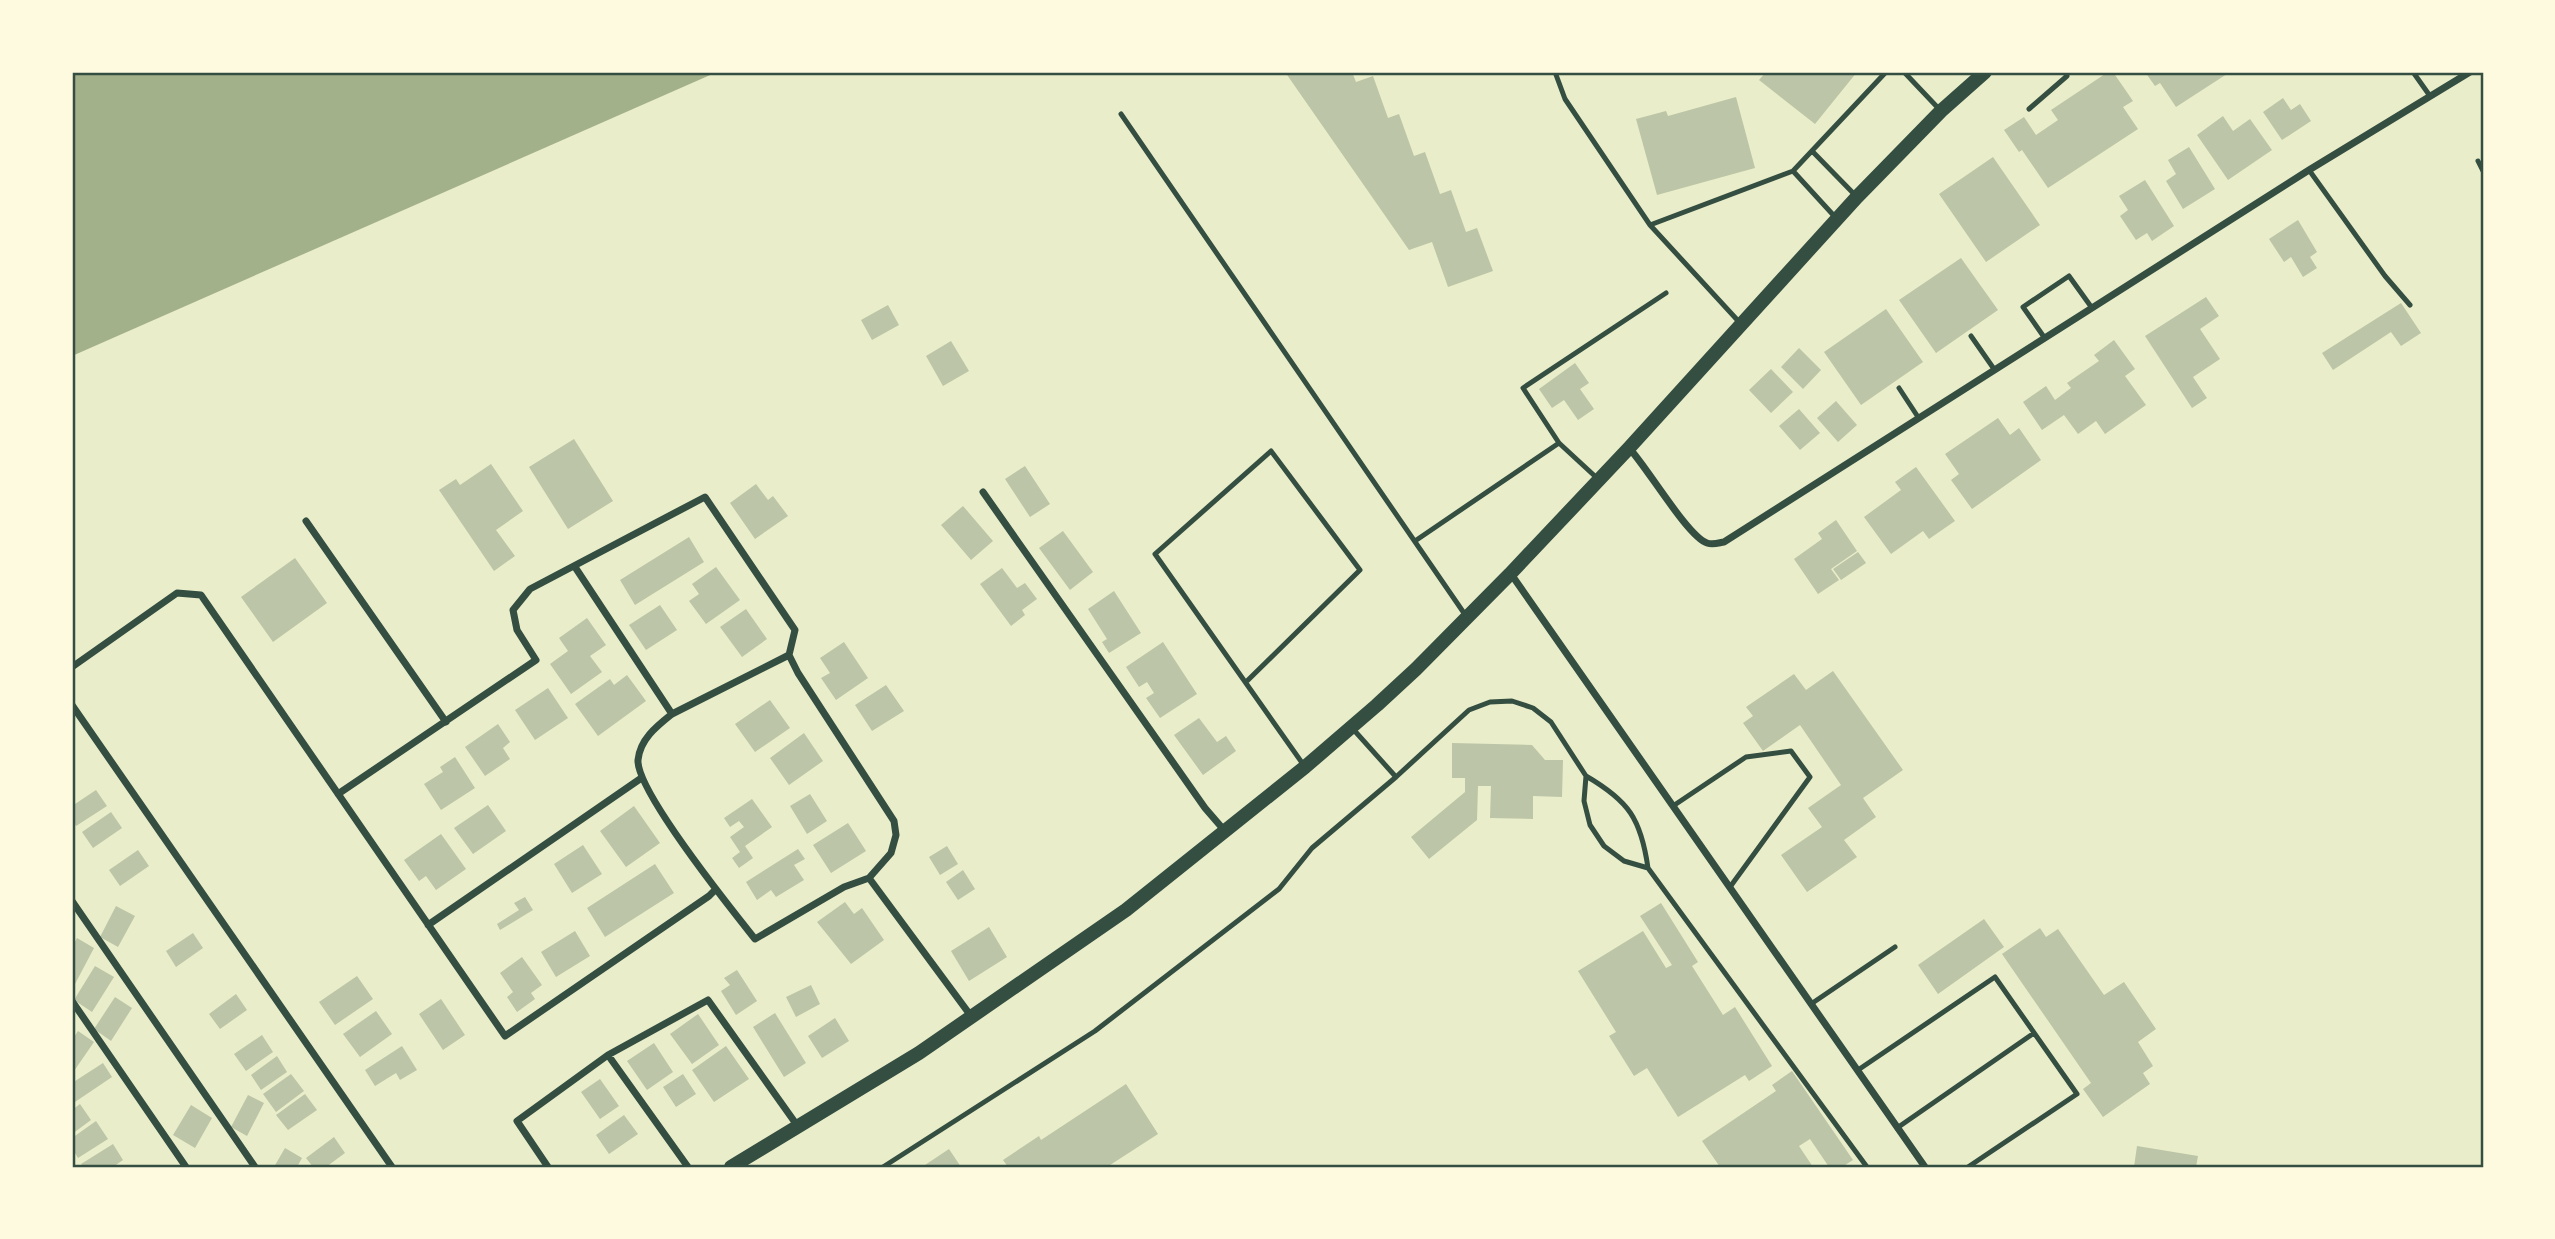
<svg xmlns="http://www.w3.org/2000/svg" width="2555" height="1239" font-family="'Varela Round',sans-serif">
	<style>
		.water { fill: #a3b18a }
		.building { fill: #bcc5a7 }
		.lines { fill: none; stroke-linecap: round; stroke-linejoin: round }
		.service { stroke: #344e41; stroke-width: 5 }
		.minor { stroke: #344e41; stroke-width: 7 }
		.secondary { stroke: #344e41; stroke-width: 14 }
		.neatline { fill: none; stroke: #344e41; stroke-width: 2.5 }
	</style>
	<rect width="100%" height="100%" fill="#e9edc9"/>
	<path class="water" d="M72 72H717L72 356Z"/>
	<path class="building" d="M1285 72H1352L1356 82 1373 76 1388 118 1399 114 1414 156 1425 152 1440 194 1451 190 1466 232 1477 228 1493 271 1448 287 1432 242 1409 250Z
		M1766 72H1857L1815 124 1759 80Z
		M2108 72H2113L2133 101 2123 107 2138 129 2048 188 2022 150 2019 152 2004 130 2024 117 2036 135 2058 120 2051 110Z
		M2145 72H2230L2176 107 2160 83 2155 86Z
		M1736 97 1755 168 1657 195 1636 119 1666 111 1668 116Z
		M2283 98 2291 110 2300 104 2311 121 2282 140 2263 112Z
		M2223 116 2233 131 2250 119 2272 150 2228 180 2197 135Z
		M2189 147 2215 189 2183 209 2166 181 2176 174 2168 160Z
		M1993 157 2040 225 1986 262 1939 194Z
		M2145 180 2174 226 2152 241 2147 233 2136 240 2120 216 2128 210 2119 196Z
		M2298 220 2317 252 2310 257 2317 268 2303 277 2291 257 2284 262 2269 239Z
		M1961 258 1998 310 1936 353 1899 300Z
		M2206 297 2219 316 2200 329 2220 359 2193 377 2207 398 2192 408 2145 336Z
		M2401 303 2421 333 2401 346 2391 332 2333 370 2322 353Z
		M888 305 899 325 872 340 861 320Z
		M1886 309 1923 362 1861 405 1824 352Z
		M2114 340 2135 369 2125 376 2146 405 2105 434 2096 421 2078 434 2064 415 2042 430 2023 402 2046 386 2055 400 2071 388 2067 383 2099 361 2094 355Z
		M951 341 969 371 943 386 926 356Z
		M1799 348 1821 370 1803 389 1781 367Z
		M1575 363 1589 383 1580 389 1594 409 1578 420 1564 400 1552 408 1539 389Z
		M1771 369 1793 392 1771 413 1749 390Z
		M1836 401 1857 425 1838 442 1817 418Z
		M1799 409 1820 433 1800 450 1779 426Z
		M1998 418 2010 435 2019 428 2041 460 1972 509 1951 480 1959 474 1945 454Z
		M574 439 613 501 568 529 529 467Z
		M491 464 523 511 496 530 515 556 494 571 439 490 456 479 460 485Z
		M1025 466 1050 504 1030 517 1005 479Z
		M1916 467 1955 521 1929 539 1923 531 1891 554 1864 517 1901 490 1895 482Z
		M756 484 768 500 773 496 788 516 755 539 730 503Z
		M963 506 993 541 971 560 941 525Z
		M1836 520 1857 551 1831 569 1839 580 1818 594 1794 559 1822 539 1818 533Z
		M1063 531 1093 572 1070 590 1039 548Z
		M689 537 704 562 635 605 620 580Z
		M1858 552 1866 563 1841 580 1833 569Z
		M295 558 327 603 273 642 241 597Z
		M716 567 740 600 706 624 689 601 699 594 692 584Z
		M1002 568 1017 588 1025 583 1037 599 1022 610 1025 615 1011 626 980 584Z
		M1114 591 1141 633 1109 653 1102 642 1107 639 1088 609Z
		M660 605 677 630 646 650 629 625Z
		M746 609 767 639 742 657 720 627Z
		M587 618 606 645 590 656 602 672 571 694 550 664 568 651 559 638Z
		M844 642 868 678 836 700 821 678 830 673 820 658Z
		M1163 642 1197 694 1160 718 1146 698 1154 693 1147 682 1139 687 1126 667Z
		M1833 671 1903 770 1863 798 1876 817 1844 840 1857 857 1807 892 1781 855 1822 827 1808 808 1841 785 1800 725 1763 751 1743 723 1753 716 1746 707 1794 674 1806 690Z
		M627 675 646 701 598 736 575 704 610 679 614 685Z
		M886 685 904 711 872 731 855 705Z
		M548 688 568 718 535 740 515 710Z
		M770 700 790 728 755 752 735 724Z
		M1199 718 1217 742 1226 736 1236 751 1203 775 1174 735Z
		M498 724 510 742 503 748 510 759 485 776 465 747Z
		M804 733 823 761 789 785 770 758Z
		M1452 743 1532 745 1545 760H1563L1562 797 1533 796V819L1490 818 1491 786H1478L1477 820 1429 859 1411 837 1465 792V778H1452Z
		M455 757 475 788 441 810 424 784 443 772 440 767Z
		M96 790 107 806 76 826 72 819V806Z
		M810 794 827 821 807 834 790 806Z
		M752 799 772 827 745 846 753 858 739 868 732 858 740 852 730 837 744 827 739 821 730 827 724 818Z
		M488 805 506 831 473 854 454 828Z
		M634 806 660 843 626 867 600 831Z
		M111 812 122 828 93 848 82 832Z
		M848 823 866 851 831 873 813 845Z
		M441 834 466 869 436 890 426 876 419 881 404 860Z
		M583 845 602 874 572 893 554 864Z
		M947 846 958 864 940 875 929 857Z
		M798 849 805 859 794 865 804 880 776 897 771 890 757 900 746 882Z
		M138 850 149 866 120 886 109 870Z
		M655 864 674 893 605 937 587 908Z
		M963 870 975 889 958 900 946 882Z
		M525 897 533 910 500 930 497 924 519 910 514 903Z
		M845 902 854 914 862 908 884 940 851 964 817 922Z
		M1661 903 1698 962 1692 966 1723 1015 1735 1007 1772 1066 1749 1081 1745 1075 1678 1117 1647 1068 1634 1076 1609 1036 1616 1032 1578 971 1643 931 1666 968 1672 965 1640 916Z
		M116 906 135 916 118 947 100 937Z
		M1984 919 2004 947 1938 994 1918 965Z
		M989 927 1007 957 969 981 951 951Z
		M2040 928 2046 937 2058 929 2104 995 2124 982 2156 1029 2138 1042 2153 1066 2143 1073 2150 1084 2103 1117 2083 1089 2091 1083 2002 954Z
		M575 931 590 956 556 977 541 952Z
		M193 933 203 948 176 967 166 951Z
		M77 938 94 948 75 984 72 982V947Z
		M522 957 542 985 531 993 535 999 517 1012 507 997 513 992 500 973Z
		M95 966 114 977 92 1012 74 1000Z
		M737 970 757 1001 736 1015 721 991 730 985 724 978Z
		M357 976 373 999 335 1025 319 1002Z
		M811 985 820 1004 796 1017 786 997Z
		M236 994 247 1010 220 1029 209 1014Z
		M115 997 132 1008 111 1041 94 1029Z
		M441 999 465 1035 443 1050 419 1014Z
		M376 1011 392 1034 360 1057 343 1034Z
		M775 1013 806 1063 784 1077 753 1027Z
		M698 1014 719 1045 692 1064 670 1034Z
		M835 1018 849 1041 822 1058 808 1036Z
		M78 1031 94 1042 74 1071 72 1040Z
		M262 1035 273 1052 246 1071 234 1054Z
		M654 1043 673 1072 647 1090 627 1061Z
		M402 1046 417 1070 400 1080 396 1073 375 1086 365 1070Z
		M726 1046 749 1079 714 1102 692 1070Z
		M277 1056 287 1072 261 1090 251 1075Z
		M103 1063 112 1077 72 1104V1083Z
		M1792 1071 1853 1160 1842 1167H1829L1810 1139 1799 1146 1813 1167H1720L1702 1141 1776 1091 1772 1085Z
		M291 1074 304 1091 276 1112 263 1094Z
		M683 1074 696 1094 676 1107 663 1087Z
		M600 1079 619 1106 600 1119 581 1092Z
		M1126 1084 1158 1134 1107 1167H1008L1003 1160 1039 1136 1041 1140Z
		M305 1094 317 1110 288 1130 276 1115Z
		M248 1095 264 1103 247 1136 231 1127Z
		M80 1104 91 1120 72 1134V1110Z
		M191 1105 212 1118 195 1148 173 1135Z
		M624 1115 638 1134 609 1154 596 1135Z
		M96 1121 108 1139 78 1158 72 1148V1138Z
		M334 1137 345 1153 326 1167H313L306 1158Z
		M113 1144 123 1160 113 1167H84L81 1164Z
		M2137 1146 2198 1156 2196 1167H2134Z
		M285 1148 302 1158 297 1167H274Z
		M949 1149 961 1167H922Z"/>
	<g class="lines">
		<path class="service" d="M1555 72 1565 99 1650 225 1793 171 1886 72
			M1904 72 1940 110
			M2413 72 2430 96
			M2029 109 2067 76 2064 72
			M1121 114 1466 616
			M1813 152 1857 197
			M2478 161 2483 171
			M2309 170 2385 276 2410 305
			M1793 171 1836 218
			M1650 225 1741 324
			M1971 336 1994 369
			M2044 337 2023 307 2069 276 2092 308
			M1899 388 1918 417
			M1598 479 1559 443 1523 388 1666 293
			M1415 541 1559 443
			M1246 682 1360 570 1271 451 1155 554 1305 767
			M1353 729 1396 777 1469 710 1490 702 1512 701 1533 708 1551 722 1586 776 1584 801 1590 825 1604 846 1624 861 1648 868 1867 1167
			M1586 776C1629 801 1641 819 1648 868
			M1673 806 1746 757 1791 751 1810 777 1730 887
			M1811 1004 1895 947
			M1858 1070 1995 977 2077 1094 1968 1167
			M1897 1128 2034 1033
			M883 1167 1095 1031 1279 889 1312 848 1396 777"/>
		<path class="minor" d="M1629 448C1647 467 1688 537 1707 543 1713 545 1718 543 1724 542L2309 170 2470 72
			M983 492 1205 808 1224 830
			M306 521 446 722
			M575 567 672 714
			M1511 574 1925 1167
			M72 667 177 593 201 595 505 1036 709 896 716 889
			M72 705 392 1167
			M338 794 536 660 517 630 513 610 530 589 705 497 795 630 789 655 798 673 894 821 896 835 891 853 869 878 844 887 755 939C732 910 636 791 638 760 640 739 657 726 672 714L789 655
			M869 878 971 1016
			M72 901 255 1167
			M428 925 640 779
			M72 1001 186 1167
			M608 1055 688 1167
			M548 1167 517 1121 608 1055 708 1000 799 1128"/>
		<path class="secondary" d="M731 1167 919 1053 1126 910 1305 767 1377 705 1416 669 1510 574 1629 448 1857 197 1941 111 1985 72"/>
	</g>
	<rect width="2555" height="1239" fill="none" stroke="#fefae0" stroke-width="147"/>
	<rect x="74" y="74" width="2408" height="1092" class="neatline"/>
</svg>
